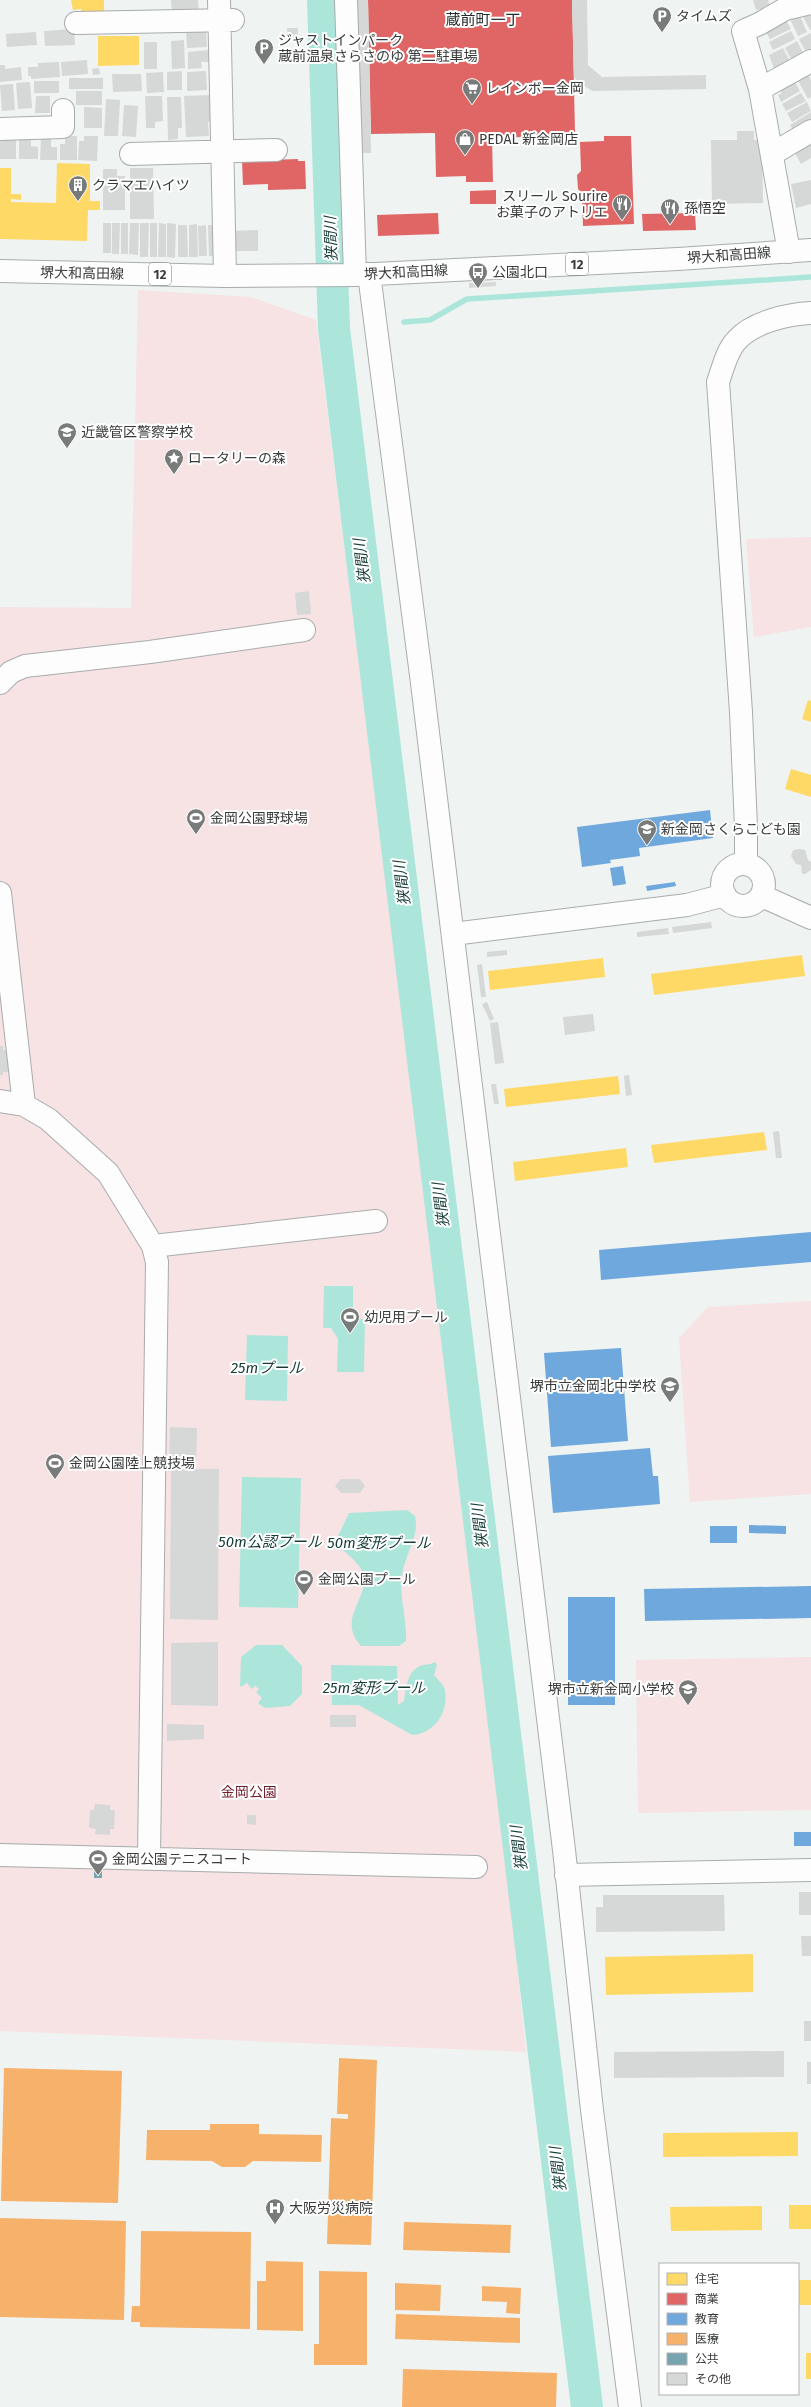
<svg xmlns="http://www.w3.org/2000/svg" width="811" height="2407" font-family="'Fira Sans','Noto Sans JP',sans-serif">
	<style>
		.green { fill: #f7e3e3 }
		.water { fill: #ace6db }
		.homes { fill: #ffd966 }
		.shops { fill: #e06666 }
		.schools { fill: #6fa8dc }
		.health { fill: #f6b26b }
		.public { fill: #76a5af }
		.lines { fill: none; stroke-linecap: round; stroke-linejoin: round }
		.stream { stroke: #ace6db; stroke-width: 5.5 }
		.river { stroke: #ace6db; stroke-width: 32 }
		.building { fill: #d5d8d7 }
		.minor-casing { stroke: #a9acac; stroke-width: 24 }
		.major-casing { stroke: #a9acac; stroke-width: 24 }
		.minor { stroke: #fdfdfd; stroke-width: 22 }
		.major { stroke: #fdfdfd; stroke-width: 22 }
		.labels { text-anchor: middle; stroke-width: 4; stroke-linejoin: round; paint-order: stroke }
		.shield { fill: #fff; stroke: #747675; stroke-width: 1 }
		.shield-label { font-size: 13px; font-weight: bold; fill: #383b3a }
		.poi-label { font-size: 14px; fill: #383b3a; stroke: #fff; text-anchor: start }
		.street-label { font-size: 14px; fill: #383b3a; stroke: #fff }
		.park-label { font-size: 14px; fill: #6f1e2a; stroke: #fff }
		.neighbourhood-label { font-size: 15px; fill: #272c2b; stroke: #fff }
		.water-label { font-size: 15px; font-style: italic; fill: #163c36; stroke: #fff }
	</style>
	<rect width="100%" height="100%" fill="#eff3f2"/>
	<path class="green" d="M138 290 251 297 316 320 509 1866 511 1906 526 2052 0 2031V607L131 608Z
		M811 537V627L754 637 746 539Z
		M811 1301V1494L690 1502 679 1338 708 1307Z
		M811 1657V1810L638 1813 636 1660Z"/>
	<path class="water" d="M324 1286H353V1313L360 1319H365L364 1372H337L338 1339 331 1328H323Z
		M247 1335 288 1336 287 1401 245 1400Z
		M242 1477 301 1478 298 1608 239 1607Z
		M407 1510 415 1516C420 1536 405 1554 402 1575 399 1598 407 1618 406 1641L399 1646H361C337 1618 367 1602 364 1576 362 1565 346 1553 338 1546V1536L349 1513Z
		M256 1645H282L302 1666V1694L290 1706 265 1708 258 1703 262 1698 256 1692 259 1689 255 1686 252 1689 247 1683 241 1687 240 1685 241 1657Z
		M435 1662 437 1665 434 1675C437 1679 444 1685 445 1690 449 1712 434 1734 412 1735L359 1705H332L331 1665 397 1666 398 1705 404 1701C406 1688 407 1669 423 1665 428 1664 430 1665 435 1662Z"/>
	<path class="homes" d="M71 0H104V13H82L81 9 73 10Z
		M98 36H139V65L98 66Z
		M57 163 90 164V201H100V210H88L87 241 0 239V168H11V194H21V200L11 199V202L56 203Z
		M808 700 811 701V722L802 719Z
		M791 769 811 775V797L785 789Z
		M802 955 805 976 654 995 651 974Z
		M603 958 605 977 490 990 488 971Z
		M618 1076 620 1094 506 1107 504 1089Z
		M764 1132 767 1150 654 1163 651 1145Z
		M626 1148 628 1167 515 1181 513 1162Z
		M753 1954V1992L606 1995 605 1957Z
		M798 2132V2156L663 2157V2133Z
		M789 2205H811V2229H789Z
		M762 2206V2230L671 2231 670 2207Z
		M798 2280H811V2305H798Z
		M806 2353H811V2379H806Z"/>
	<path class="shops" d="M368 0H572L575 132 551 133V136L492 138 493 182H466V176L436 177 435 133 371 134Z
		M604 136H631L634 224 583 226 582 193 578 189 577 175 581 171 580 142 604 141Z
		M298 159V161H305L306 189 268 190V184L243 185 242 161Z
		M496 190V204H470V191Z
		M438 213 439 234 378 236 377 215Z
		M695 213 696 230 643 231 642 214Z"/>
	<path class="schools" d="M710 810 713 838 639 848 640 856 610 860 611 863 582 867 577 827Z
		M623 866 626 884 613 886 610 868Z
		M675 882 676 886 647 891 646 886Z
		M811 1232V1262L601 1280 599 1250Z
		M621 1348 628 1441 551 1447 544 1353Z
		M650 1448 653 1476H658L660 1504 553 1513 548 1456Z
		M749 1525 786 1526V1534L749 1533Z
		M710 1526H737V1543H710Z
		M811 1586V1618L645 1621 644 1589Z
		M568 1597H615V1705H568Z
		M794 1832H811V1846H794Z"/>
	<path class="health" d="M339 2058 377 2060 371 2245 327 2244 331 2118 348 2119V2114H337Z
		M4 2068 122 2071 118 2203 1 2201Z
		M210 2124H259V2134L322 2135 321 2162 253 2161 245 2167H222L212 2161 146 2160 147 2130H210Z
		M0 2218 126 2221 124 2320 0 2317Z
		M404 2222 511 2225 510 2253 403 2250Z
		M141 2231 251 2232 250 2329 140 2327V2322H131L132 2306H140Z
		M266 2261 303 2262V2331L257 2330V2281H266Z
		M319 2271 367 2272V2365H314V2344H319Z
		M395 2283 441 2285 440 2311 395 2310Z
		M482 2286 521 2288 520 2314 506 2313 507 2302 482 2301Z
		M396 2314 520 2318V2343L395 2339Z
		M403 2369 557 2373 556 2407H402Z"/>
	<path class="public" d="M94 1871H102V1878H94Z"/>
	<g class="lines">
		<path class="stream" d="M404 322 430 320 467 299 811 277"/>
		<path class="river" d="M323 0 334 329 587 2407"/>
	</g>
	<path class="building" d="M171 0H198L199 12 172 13Z
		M355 0H368L371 153H359Z
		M572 0H587L588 65 602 77 706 75V89L593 91 580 84 574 77Z
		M753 0H768L771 10 766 11 765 8 756 10Z
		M811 8V30H810L801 13Z
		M799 14 807 32 798 36 790 19Z
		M784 17 791 29 770 39 766 32Z
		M287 28H298V38H288Z
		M74 29 75 45 45 46 44 31Z
		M206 30 207 47 187 48 186 31Z
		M791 31 795 39 773 50 769 42Z
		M36 32 37 45 7 47 6 34Z
		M811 33V54L808 56 799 39Z
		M184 40 185 68 172 69 171 41Z
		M797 41 806 58 794 64 785 48Z
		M144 42H157V69H144Z
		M783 48 792 65 776 74 769 55Z
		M209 50V62H201L202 68 188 69V52Z
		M87 60 88 74 62 76 61 62Z
		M59 62 60 77 31 79V76H28V67H38V63Z
		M0 65H5V69L21 67 22 80 0 82Z
		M99 68 100 74 93 75 92 69Z
		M182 71V90H167V72Z
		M206 71 207 90 187 91V72Z
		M163 72 164 92 147 93 146 73Z
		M807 73 811 80V97L808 99 797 79Z
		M112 74H141L142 91 113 92Z
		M69 78H103V89H69Z
		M794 80 800 91 781 102 778 95 782 93 779 88Z
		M34 81H59V93H34Z
		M30 82 32 108 18 109 16 83Z
		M13 84 15 110 2 111 0 85Z
		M76 91H102V105H76Z
		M801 93 806 101 786 111 782 104Z
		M210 95 211 121 208 122 209 136 186 137 184 96Z
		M36 96H50V113H35Z
		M145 96H162L163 121 155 122V128H146Z
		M167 97H181L182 128H178V139L168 140Z
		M106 99 120 100 118 136H104Z
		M807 102 811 111 792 122 787 113Z
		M124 105 138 106 136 137 122 136Z
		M84 107 102 108V128H84Z
		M811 112V126L796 135 790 125Z
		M737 131H754V140H762L763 203 712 204 711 140H737Z
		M41 136H51V147H57V160H40Z
		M65 136H77V160H60V144H65Z
		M84 136H98L97 161 78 160 79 141H84Z
		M19 137H31V146L38 147V159H19Z
		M0 140H16V159H0Z
		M811 143V158L801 164 795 153Z
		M130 168H153L154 219H130Z
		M103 169H117V176H125V210H103Z
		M811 180V204L796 208 791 184Z
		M103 223H111V253H103Z
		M112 223H120L119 254H112Z
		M121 223H128V254H121Z
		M130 223H139L138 255 129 254Z
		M140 223H149L148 257H140Z
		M150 223H157V257H150Z
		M159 223 166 224V257H158Z
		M167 223 176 224 175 258 167 257Z
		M197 224 198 257H189V225Z
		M178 225H187L188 257H178Z
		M206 225 207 256H199L198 226Z
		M208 225H218L219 255 209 256Z
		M258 230V251H233L232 231Z
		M496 282V286L469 288V283Z
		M309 591 311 614 297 615 295 593Z
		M799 849 805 850 808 860 811 862V870L805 874H802L801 865 796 864 791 856 793 850Z
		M711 922 712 928 673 933 672 927Z
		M668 928 669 934 637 937V932Z
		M507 950V955L487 957V952Z
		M482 964 486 997H481L477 965Z
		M487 1002 494 1019 490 1021 482 1004Z
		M593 1014 595 1031 565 1035 563 1017Z
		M498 1022 504 1063 495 1064 490 1023Z
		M0 1046H3V1050H10L9 1072H3V1075H0Z
		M629 1075 632 1095 626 1096 624 1076Z
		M491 1084H496L499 1104H494Z
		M779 1131 782 1158H776L773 1132Z
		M170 1427 197 1428 196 1464H169Z
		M171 1469H219L218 1620 170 1619Z
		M341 1479H360L365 1486 360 1493H341L335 1486Z
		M218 1642V1706L171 1705V1643Z
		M330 1715H356V1727H330Z
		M167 1724 204 1725V1739L167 1741Z
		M95 1804 110 1805V1810H115L114 1829H110V1835L95 1834 96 1829 89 1828 90 1810H94Z
		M247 1815H256V1825L247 1824Z
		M799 1892H811V1915H799Z
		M603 1895H724L725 1931 596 1932V1907H603Z
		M801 1936H811V1956H802Z
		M804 2021H811V2041H804Z
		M784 2051V2077L614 2078V2052Z
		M807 2062H811V2084H807Z"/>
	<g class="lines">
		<g class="minor-casing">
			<path id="minor" d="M219 0 225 276
				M346 0 355 275
				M76 23 233 20
				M760 89 811 61
				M0 129 63 127V110
				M131 154 276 150
				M772 154 811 131
				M789 252 760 89 743 31 759 24 785 9 811 3
				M369 274 421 675 564 1850 592 2110 630 2407
				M0 683 11 672 25 666 150 652 304 630
				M746 863V827L741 712 718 382C723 368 727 350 737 340 753 322 788 314 811 313
				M722 885a21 21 0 1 1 42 0a21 21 0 1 1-42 0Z
				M0 893 24 1105
				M762 896 811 918
				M453 934 687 905 725 895
				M0 1101 24 1105 48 1119 108 1173 153 1246 157 1262 149 1857
				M153 1246 376 1221
				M0 1855 476 1867
				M566 1875 811 1870"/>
		</g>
		<g class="major-casing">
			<path id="major" d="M0 271 225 276 355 275 678 259 811 250"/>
		</g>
		<use href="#minor" class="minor"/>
		<use href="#major" class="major"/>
	</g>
	<defs>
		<g id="parking-pin" transform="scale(1)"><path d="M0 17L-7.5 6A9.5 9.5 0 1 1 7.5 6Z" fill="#787b7a" stroke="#fff"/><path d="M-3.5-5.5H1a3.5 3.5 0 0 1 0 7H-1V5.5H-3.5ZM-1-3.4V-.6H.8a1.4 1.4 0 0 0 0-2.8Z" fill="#fff"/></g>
		<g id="supermarket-pin" transform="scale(1)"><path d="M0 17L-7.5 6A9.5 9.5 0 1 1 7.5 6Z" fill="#787b7a" stroke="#fff"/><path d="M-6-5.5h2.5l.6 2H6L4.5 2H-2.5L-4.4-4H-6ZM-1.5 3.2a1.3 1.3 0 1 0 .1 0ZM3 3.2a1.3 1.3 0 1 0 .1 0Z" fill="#fff"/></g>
		<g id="shop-pin" transform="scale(1)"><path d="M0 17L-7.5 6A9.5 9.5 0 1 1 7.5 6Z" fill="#787b7a" stroke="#fff"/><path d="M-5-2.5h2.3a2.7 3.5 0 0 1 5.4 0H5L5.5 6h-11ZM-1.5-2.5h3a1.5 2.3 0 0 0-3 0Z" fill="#fff"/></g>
		<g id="building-pin" transform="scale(1)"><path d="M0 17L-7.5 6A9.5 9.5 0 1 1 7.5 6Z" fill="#787b7a" stroke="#fff"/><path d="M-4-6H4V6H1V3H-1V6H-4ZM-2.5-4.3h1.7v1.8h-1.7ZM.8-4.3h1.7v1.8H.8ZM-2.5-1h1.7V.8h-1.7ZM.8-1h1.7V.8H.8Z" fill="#fff"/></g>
		<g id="restaurant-pin" transform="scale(1)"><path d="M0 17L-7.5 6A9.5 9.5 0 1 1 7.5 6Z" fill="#787b7a" stroke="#fff"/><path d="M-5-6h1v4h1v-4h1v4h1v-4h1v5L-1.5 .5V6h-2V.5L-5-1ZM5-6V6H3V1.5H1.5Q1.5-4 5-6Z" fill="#fff"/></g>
		<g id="bus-pin" transform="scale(1)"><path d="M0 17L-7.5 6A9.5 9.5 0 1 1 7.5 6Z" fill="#787b7a" stroke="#fff"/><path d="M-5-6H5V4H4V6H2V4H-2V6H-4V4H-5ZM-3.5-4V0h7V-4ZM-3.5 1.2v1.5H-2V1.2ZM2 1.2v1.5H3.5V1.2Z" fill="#fff"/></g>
		<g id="university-pin" transform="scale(1)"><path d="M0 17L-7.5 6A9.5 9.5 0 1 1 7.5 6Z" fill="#787b7a" stroke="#fff"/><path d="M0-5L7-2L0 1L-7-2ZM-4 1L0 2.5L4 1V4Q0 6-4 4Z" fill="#fff"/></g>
		<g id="sight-pin" transform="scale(1)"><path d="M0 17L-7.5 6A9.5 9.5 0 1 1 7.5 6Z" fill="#787b7a" stroke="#fff"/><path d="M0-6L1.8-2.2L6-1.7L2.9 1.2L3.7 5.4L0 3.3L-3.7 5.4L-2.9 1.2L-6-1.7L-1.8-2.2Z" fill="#fff"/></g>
		<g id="stadium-pin" transform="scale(1)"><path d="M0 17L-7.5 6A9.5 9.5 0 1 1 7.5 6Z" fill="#787b7a" stroke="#fff"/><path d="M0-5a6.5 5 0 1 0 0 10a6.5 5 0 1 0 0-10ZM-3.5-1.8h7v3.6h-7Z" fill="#fff"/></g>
		<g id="school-pin" transform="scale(1)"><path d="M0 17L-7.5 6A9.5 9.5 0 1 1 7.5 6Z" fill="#787b7a" stroke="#fff"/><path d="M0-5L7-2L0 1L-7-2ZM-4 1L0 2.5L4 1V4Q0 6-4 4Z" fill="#fff"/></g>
		<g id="hospital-pin" transform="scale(1)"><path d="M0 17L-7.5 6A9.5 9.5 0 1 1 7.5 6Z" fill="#787b7a" stroke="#fff"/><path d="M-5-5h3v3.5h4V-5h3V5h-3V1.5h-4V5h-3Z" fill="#fff"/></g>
	</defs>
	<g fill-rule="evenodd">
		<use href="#parking-pin" x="662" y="16"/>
		<use href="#parking-pin" x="264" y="48"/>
		<use href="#supermarket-pin" x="472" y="88"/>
		<use href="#shop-pin" x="465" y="139"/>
		<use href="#building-pin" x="78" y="185"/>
		<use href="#restaurant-pin" x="622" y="204"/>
		<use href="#restaurant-pin" x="670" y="208"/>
		<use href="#bus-pin" x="478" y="272"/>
		<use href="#university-pin" x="67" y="432"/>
		<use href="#sight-pin" x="174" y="458"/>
		<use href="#stadium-pin" x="196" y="818"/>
		<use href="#school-pin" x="647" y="829"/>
		<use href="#stadium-pin" x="350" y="1317"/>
		<use href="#school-pin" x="670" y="1386"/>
		<use href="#stadium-pin" x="55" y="1463"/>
		<use href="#stadium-pin" x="304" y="1579"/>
		<use href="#school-pin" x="688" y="1689"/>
		<use href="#stadium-pin" x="98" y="1859"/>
		<use href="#hospital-pin" x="275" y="2208"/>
	</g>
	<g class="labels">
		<g class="shield">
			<rect x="566" y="253" width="22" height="22" rx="3"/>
			<rect x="149" y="263" width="22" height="22" rx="3"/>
		</g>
		<g class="shield-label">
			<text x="577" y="269">12</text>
			<text x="160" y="279">12</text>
		</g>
		<g class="poi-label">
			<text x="676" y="21">タイムズ</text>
			<text x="278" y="45">ジャストインパーク<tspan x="278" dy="16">蔵前温泉さらさのゆ 第二駐車場</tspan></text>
			<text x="486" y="93">レインボー金岡</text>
			<text x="479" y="144">PEDAL 新金岡店</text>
			<text x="92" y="190">クラマエハイツ</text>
			<text x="608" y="201" text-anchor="end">スリール Sourire<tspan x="608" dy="16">お菓子のアトリエ</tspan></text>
			<text x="684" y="213">孫悟空</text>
			<text x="492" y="277">公園北口</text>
			<text x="81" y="437">近畿管区警察学校</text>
			<text x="188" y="463">ロータリーの森</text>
			<text x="210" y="823">金岡公園野球場</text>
			<text x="661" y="834">新金岡さくらこども園</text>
			<text x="364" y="1322">幼児用プール</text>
			<text x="656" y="1391" text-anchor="end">堺市立金岡北中学校</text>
			<text x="69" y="1468">金岡公園陸上競技場</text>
			<text x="318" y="1584">金岡公園プール</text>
			<text x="674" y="1694" text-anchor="end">堺市立新金岡小学校</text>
			<text x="112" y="1864">金岡公園テニスコート</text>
			<text x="289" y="2213">大阪労災病院</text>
		</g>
		<g class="street-label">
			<text transform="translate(729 255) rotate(-4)" y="5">堺大和高田線</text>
			<text transform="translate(406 272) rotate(-3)" y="5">堺大和高田線</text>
			<text transform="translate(82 273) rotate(1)" y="5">堺大和高田線</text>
		</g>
		<g class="park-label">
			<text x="249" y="1797">金岡公園</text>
		</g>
		<g class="neighbourhood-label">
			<text x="483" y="25">蔵前町一丁</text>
		</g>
		<g class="water-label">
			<text transform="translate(331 239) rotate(-92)" y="5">狭間川</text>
			<text transform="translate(362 561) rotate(-97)" y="5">狭間川</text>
			<text transform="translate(402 883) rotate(-97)" y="5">狭間川</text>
			<text transform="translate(441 1205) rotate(-97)" y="5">狭間川</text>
			<text x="267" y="1373">25mプール</text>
			<text transform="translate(480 1526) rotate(-97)" y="5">狭間川</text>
			<text x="270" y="1547">50m公認プール</text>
			<text x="379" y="1548">50m変形プール</text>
			<text x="374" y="1693">25m変形プール</text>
			<text transform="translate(519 1848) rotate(-97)" y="5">狭間川</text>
			<text transform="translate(558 2169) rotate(-97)" y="5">狭間川</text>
		</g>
	</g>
	<rect x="659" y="2263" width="140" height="132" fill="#ffffff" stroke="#afb1b0"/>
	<rect x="667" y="2273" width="20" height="12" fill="#ffd966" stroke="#afb1b0"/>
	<text x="695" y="2283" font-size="12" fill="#383b3a">住宅</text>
	<rect x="667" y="2293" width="20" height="12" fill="#e06666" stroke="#afb1b0"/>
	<text x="695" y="2303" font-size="12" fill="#383b3a">商業</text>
	<rect x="667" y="2313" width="20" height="12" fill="#6fa8dc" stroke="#afb1b0"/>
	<text x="695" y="2323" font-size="12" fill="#383b3a">教育</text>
	<rect x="667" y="2333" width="20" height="12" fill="#f6b26b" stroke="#afb1b0"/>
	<text x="695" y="2343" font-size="12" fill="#383b3a">医療</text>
	<rect x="667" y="2353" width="20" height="12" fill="#76a5af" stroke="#afb1b0"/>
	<text x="695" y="2363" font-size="12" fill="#383b3a">公共</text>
	<rect x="667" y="2373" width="20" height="12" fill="#d5d8d7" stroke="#afb1b0"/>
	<text x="695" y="2383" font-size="12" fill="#383b3a">その他</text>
</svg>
